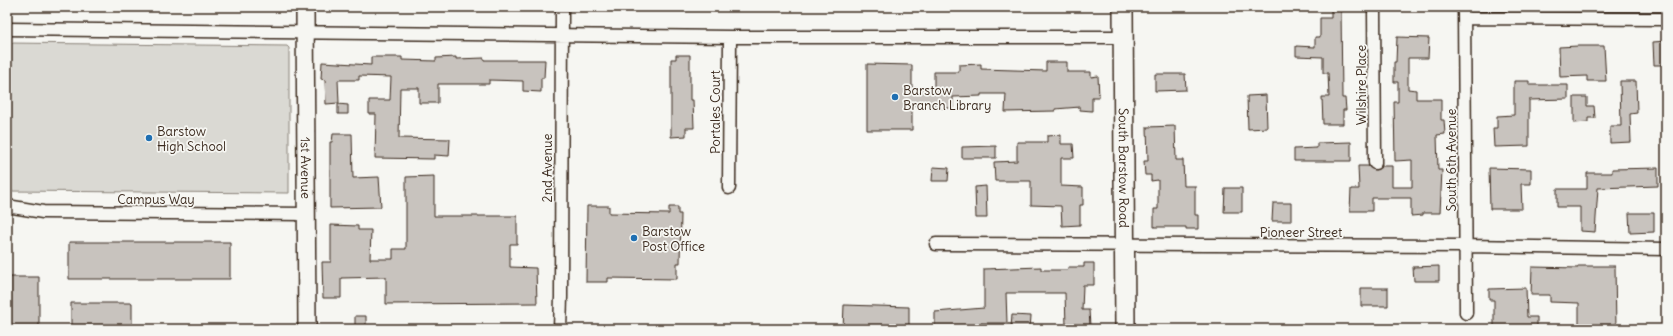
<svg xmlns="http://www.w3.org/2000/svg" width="1673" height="336" font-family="Delius,sans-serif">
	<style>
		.green { fill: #dad9d3; stroke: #8a8278 }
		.building { fill: #c8c3be; stroke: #3b2a1e }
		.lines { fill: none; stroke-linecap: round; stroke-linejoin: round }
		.street-casing { stroke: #3b2a1e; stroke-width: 15 }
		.secondary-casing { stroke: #3b2a1e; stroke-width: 20 }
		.primary-casing { stroke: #3b2a1e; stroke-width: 22 }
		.street { stroke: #f6f6f2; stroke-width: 12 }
		.secondary { stroke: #f6f6f2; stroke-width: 17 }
		.primary { stroke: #f6f6f2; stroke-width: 19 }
		.poi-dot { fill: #1f6fb2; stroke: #f6f6f2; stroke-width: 1.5 }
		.labels { text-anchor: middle; stroke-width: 3.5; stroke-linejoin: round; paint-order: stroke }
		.street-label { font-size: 13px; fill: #3b2a1e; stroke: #f6f6f2 }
		.poi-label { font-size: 13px; fill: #3b2a1e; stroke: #f6f6f2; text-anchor: start }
	</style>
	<rect width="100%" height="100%" fill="#f6f6f2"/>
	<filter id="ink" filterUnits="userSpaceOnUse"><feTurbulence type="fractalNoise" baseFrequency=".025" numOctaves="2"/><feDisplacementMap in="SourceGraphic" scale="8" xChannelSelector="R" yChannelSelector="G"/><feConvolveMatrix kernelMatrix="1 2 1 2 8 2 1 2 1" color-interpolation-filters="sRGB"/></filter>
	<g filter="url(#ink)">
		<path class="green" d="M7 43 287 46 289 48V193L7 191Z"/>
		<path class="building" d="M1331 9H1341L1342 98H1345L1346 110H1343V124H1323L1322 97H1329L1328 73H1323V57L1296 56V46L1315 47V37H1320V18H1331Z
			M1397 37 1429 38 1428 58H1408V89L1416 90V99H1441V120H1444L1445 134 1437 135 1438 170H1442L1440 213H1423V215L1411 216V198H1372V211H1350L1351 189H1359L1358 166H1368L1375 170 1382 166H1392V187H1412V160L1395 161 1394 102H1398V82H1394V62H1396Z
			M1666 41V65H1654L1653 42Z
			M1578 46H1604L1606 81H1587V76L1560 77 1559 47Z
			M676 55H690V100H693L694 128H686V136L671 137V59H676Z
			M371 57H402V60L436 61V58L456 57V59L484 58V60H545L544 78H541V92L523 91V81L489 80V84H438V103H419V88H400L399 138 450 139 449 156 434 155V159L375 158 376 114H369V100H390L391 77 359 76V80H338L339 103 326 104 325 80 321 79 322 62 371 65Z
			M1046 62H1067V72H1091V77L1098 76 1099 97H1092V111L1080 110V107L1055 109V111L1005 112 1006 94H981V96L953 97V108H934V105H912V130H867V64L912 65V88H934V72H959V65L981 64V69L1046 71Z
			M1155 74H1185L1186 90 1155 91Z
			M1514 81H1529V85H1568V99L1529 100V146L1494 147 1493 128H1497V116L1514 115Z
			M1620 81H1636L1637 113 1630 114 1631 142 1610 143V126H1621Z
			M1266 95 1267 128 1248 129 1247 96Z
			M1574 97H1587V106H1594L1595 118H1588V122L1574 123Z
			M338 104 348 105V114H338Z
			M1175 126 1176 160H1183L1184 186H1195V215H1198V229H1186V227H1154V209H1158V180L1151 181V175H1145L1144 161H1148L1147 127Z
			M333 134H352L353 178 379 177 381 207 330 208V142H332Z
			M1061 135V144H1073L1074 158H1061V186L1083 187V205H1080V225L1062 226 1061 206 1031 205V181H995L994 162 1017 161V142H1047V136Z
			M1351 142V161H1294V149L1317 148V143Z
			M996 146V158H962V147Z
			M933 167 949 168 948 181H932Z
			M1489 168 1531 169V184H1521L1522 209H1490Z
			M1658 168V186L1598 188 1595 232 1580 231V207H1557V189H1587V173H1612V169Z
			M434 176V216H517V244H510V267L536 268 537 303 386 304V277L341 278V298H323L322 262H331V225L358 226V230H371L370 259H393V249H406V177Z
			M986 186 987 218H976L975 187Z
			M1225 188H1242V212H1224Z
			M1273 203H1291V221H1272Z
			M587 206H609V213L669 214V207H678V214H681L680 263H677V279L608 278V282H586Z
			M1629 213H1654V232L1630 233Z
			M69 242H230V279H69Z
			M1084 263H1094V285H1083L1082 310H1089L1090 326H1066L1065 293H1006L1007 323H981L982 329H935V312L984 308V269L1041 267V270H1068V267H1084Z
			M1439 266V281H1414L1413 267Z
			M1578 266H1615L1616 329H1579V303L1550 302V295H1531L1532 267 1578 268Z
			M7 277H39V329H7Z
			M1361 288H1388V306H1361Z
			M1526 288 1527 317H1537V327L1494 328V300H1489V289Z
			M71 303H132V329H71Z
			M844 305 909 307V329H843Z
			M1012 315 1031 316 1030 329 1011 328Z
			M355 316H366V329H355Z"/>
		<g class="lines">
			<g class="street-casing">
				<path id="street" d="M1374 7 1375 163
					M1464 7 1466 313
					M1464 18 1666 19
					M7 29 730 37H1124
					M729 188 730 37
					M7 206 43 212 306 214
					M936 244 1466 246 1666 249
					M560 329 561 297 562 7"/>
			</g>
			<g class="secondary-casing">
				<g id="secondary">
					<path id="s1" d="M305 7 307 329"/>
				</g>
			</g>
			<g class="primary-casing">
				<g id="primary">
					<path id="s2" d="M1123 7 1125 329"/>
				</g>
			</g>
			<use href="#street" class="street"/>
			<use href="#secondary" class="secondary"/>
			<use href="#primary" class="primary"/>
		</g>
	</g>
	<g class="poi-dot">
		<circle cx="895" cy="97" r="4"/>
		<circle cx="149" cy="138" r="4"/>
		<circle cx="634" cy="238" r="4"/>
	</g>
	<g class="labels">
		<g class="street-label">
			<text transform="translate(1361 85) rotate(-90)" y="5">Wilshire Place</text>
			<text transform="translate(715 112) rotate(-90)" y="5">Portales Court</text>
			<text transform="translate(1451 160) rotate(-90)" y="5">South 6th Avenue</text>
			<text dy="5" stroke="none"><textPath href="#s1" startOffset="161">1st Avenue</textPath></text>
			<text transform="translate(547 168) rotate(-90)" y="5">2nd Avenue</text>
			<text dy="5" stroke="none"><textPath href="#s2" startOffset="161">South Barstow Road</textPath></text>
			<text x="156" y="204">Campus Way</text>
			<text x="1301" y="237">Pioneer Street</text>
		</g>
		<g class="poi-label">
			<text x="903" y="95">Barstow<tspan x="903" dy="15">Branch Library</tspan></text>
			<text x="157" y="136">Barstow<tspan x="157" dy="15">High School</tspan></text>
			<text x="642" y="236">Barstow<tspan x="642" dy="15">Post Office</tspan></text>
		</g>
	</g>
	<rect width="1673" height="336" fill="none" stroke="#f6f6f2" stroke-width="24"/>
	<rect x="12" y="12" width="1649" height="312" fill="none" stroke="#3b2a1e" stroke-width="1.5" filter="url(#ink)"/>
</svg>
